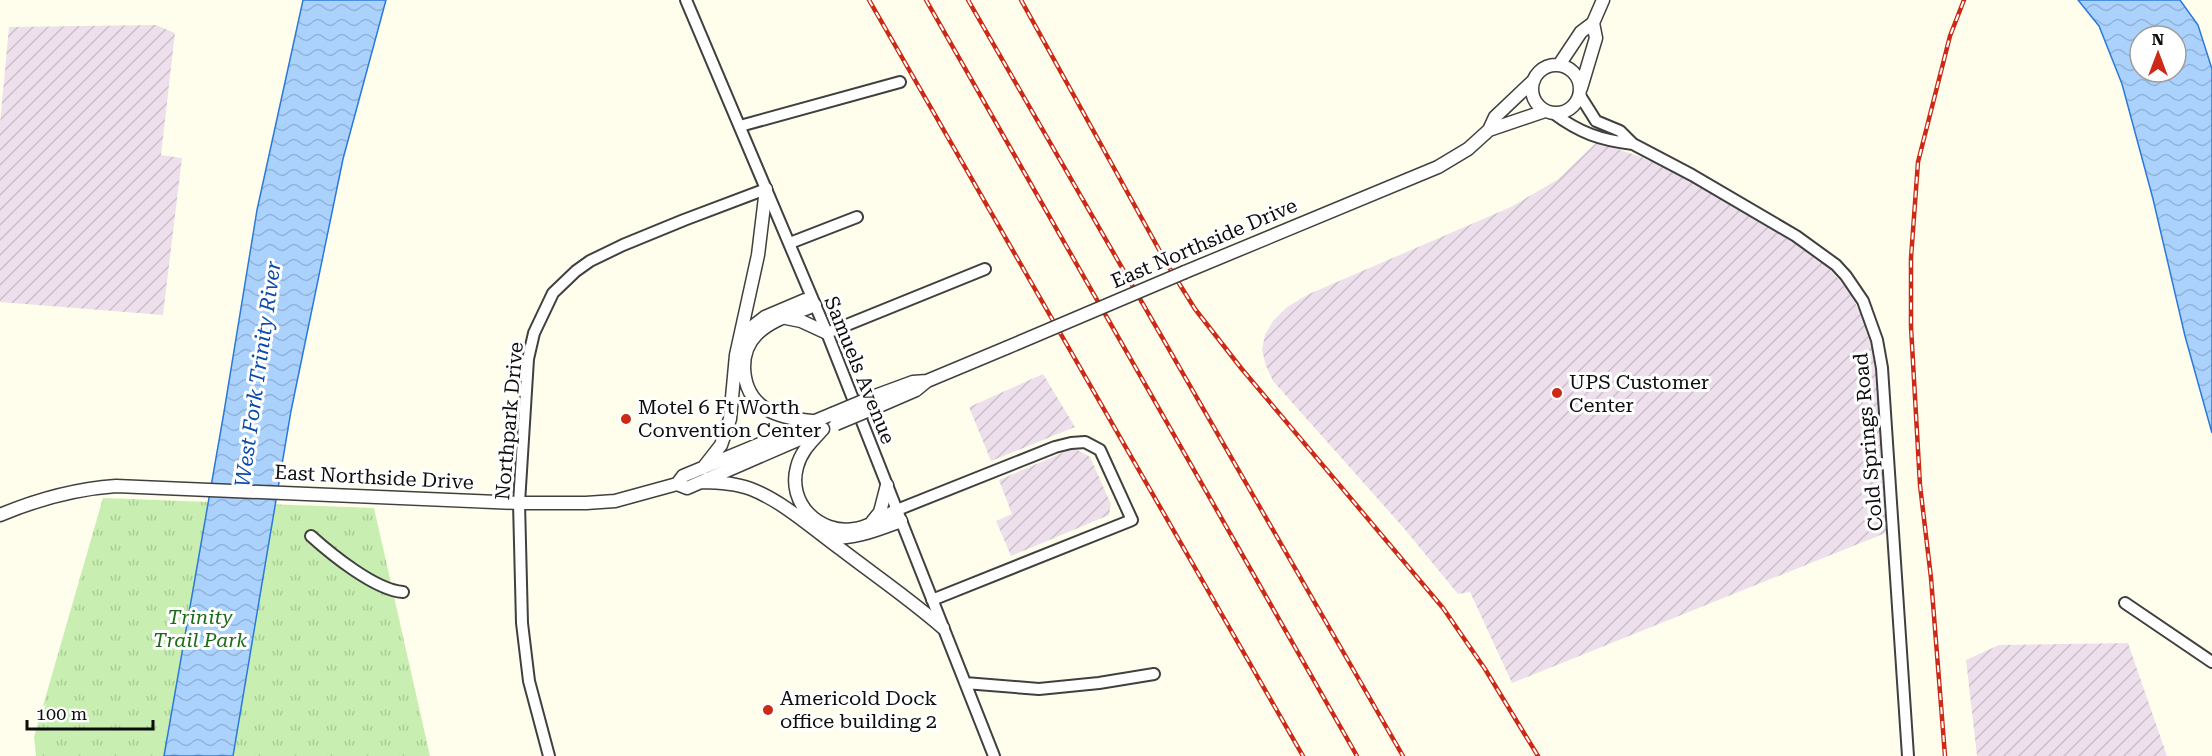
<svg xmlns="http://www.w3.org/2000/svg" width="2212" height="756" font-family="'Roboto Serif',serif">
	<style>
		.industrial { fill: url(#industrial-furrows) }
		.grass { fill: url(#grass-tufts) }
		.water { fill: url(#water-waves); stroke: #2a79dc; stroke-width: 1.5; fill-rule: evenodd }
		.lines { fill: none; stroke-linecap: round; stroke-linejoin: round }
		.minor-casing { stroke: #404040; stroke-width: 14 }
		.tertiary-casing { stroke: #404040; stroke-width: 15 }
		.minor { stroke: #fff; stroke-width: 10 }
		.tertiary { stroke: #fff; stroke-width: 12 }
		.rail-casing { stroke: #cc2a16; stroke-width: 4.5 }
		.rail { stroke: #fff; stroke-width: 2; stroke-dasharray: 7; stroke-linecap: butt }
		.tertiary-bridge-casing { stroke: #404040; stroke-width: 15; stroke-linecap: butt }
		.tertiary-bridge { stroke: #fff; stroke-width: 12 }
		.poi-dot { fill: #cc2a16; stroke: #fff; stroke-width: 2 }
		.labels { text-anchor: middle; stroke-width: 6; stroke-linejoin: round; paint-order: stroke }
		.street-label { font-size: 20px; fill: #0d0d0d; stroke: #fff }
		.poi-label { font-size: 20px; fill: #0d0d0d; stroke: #fff; text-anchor: start }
		.park-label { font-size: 20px; font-style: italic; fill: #1b6c16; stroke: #fff }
		.water-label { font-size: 21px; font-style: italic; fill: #094bac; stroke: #fff }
	</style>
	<defs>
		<pattern id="industrial-furrows" width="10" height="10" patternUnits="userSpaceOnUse" patternTransform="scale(1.5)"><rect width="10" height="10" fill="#ede0ec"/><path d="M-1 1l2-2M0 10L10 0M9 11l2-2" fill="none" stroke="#cabfc9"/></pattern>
		<pattern id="grass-tufts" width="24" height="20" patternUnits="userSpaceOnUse" patternTransform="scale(1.5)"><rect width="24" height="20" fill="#c8eeb2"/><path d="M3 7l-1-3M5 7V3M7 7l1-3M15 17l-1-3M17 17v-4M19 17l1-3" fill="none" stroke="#abcb98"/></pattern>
		<pattern id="water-waves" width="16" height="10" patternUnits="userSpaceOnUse" patternTransform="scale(1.5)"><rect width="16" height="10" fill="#abd2fd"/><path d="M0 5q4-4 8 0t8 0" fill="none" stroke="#92b3d8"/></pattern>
	</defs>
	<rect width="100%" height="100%" fill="#fffeed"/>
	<path class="industrial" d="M156 25 175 33 161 155 182 158 163 315 0 302V123L9 27Z
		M1597 142 1641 157 1672 171 1722 199 1804 249 1826 265 1841 282 1852 297 1863 318 1870 334 1875 357 1888 532 1512 683 1470 592 1458 594 1402 526 1273 381 1266 366 1262 350 1265 335 1273 321 1287 307 1309 294 1511 207 1557 180Z
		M1043 374 1075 427 991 461 969 407Z
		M1074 448 1090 457 1111 504 1109 515 1011 556 996 521 1012 514 999 480Z
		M2128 643 2167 756H1977L1966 660 1999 645Z"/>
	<path class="grass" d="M103 498 374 508 430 756H36L34 737Z"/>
	<path class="water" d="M303 0H386L343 159 291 411 233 756H164L224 412 257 210Z
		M2078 0H2180L2198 25 2212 69V433L2185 336 2153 199 2122 84 2099 26ZM2140 36H2176V72H2140Z"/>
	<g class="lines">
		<g class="minor-casing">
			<path id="minor" d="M686 0 827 333 994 756
				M1579 94 1596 121 1620 131 1633 144 1692 175 1796 236 1836 265 1846 276 1863 301 1877 340 1882 368 1908 756
				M1553 113C1580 133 1600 140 1633 144
				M740 126 900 82
				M790 243 857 217
				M827 333 985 269
				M897 510 1055 447 1071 443 1085 442 1100 450 1132 520 932 600
				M311 536C331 554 375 590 403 592
				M2125 603 2212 662
				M965 683 1039 689 1099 683 1154 674
				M549 756 529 681 522 623 519 503 528 359 534 333 553 293 576 271 590 261 623 245 684 220 766 189"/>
		</g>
		<g class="tertiary-casing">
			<path id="tertiary" d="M1532 89a24 24 0 1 1 48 0a24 24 0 1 1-48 0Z
				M1559 65 1581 32 1593 23 1603 0
				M1581 88 1596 38 1593 23
				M1489 130 1495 117 1534 80
				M1185 272 1438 167 1468 149 1489 130 1545 111
				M786 318 801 321 827 333
				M742 335 765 317 805 300
				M875 396 913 382 927 381
				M879 406 916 390 927 381 1006 348
				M812 421C778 418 745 409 744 367 744 354 748 343 757 334 772 319 796 313 815 305
				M823 429C812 441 801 451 797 467 787 503 819 535 855 529 869 527 884 517 897 510
				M703 468 721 445 730 419 736 355 758 255 766 189
				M701 482C718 482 735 483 751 489 784 502 813 529 842 550 876 576 911 600 943 628
				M677 484 687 488 816 432
				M0 515C38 499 74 489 116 486L519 503H586L615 501 677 484 683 476 832 414
				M872 522 880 512 887 485
				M826 538C855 539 874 531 901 521"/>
		</g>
		<use href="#minor" class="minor"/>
		<use href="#tertiary" class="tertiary"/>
		<g class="rail-casing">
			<path id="rail" d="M869 0 1303 756
				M926 0 1357 756
				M968 0 1403 756
				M1021 0 1167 264 1195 309 1241 368 1443 608 1485 669 1538 756
				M1945 756 1931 578 1920 485 1911 327V258L1918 162 1950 36 1964 0"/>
		</g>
		<use href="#rail" class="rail"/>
		<g class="tertiary-bridge-casing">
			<path id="tertiary-bridge" d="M1006 348 1185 272
				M832 414 875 396
				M836 424 879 406"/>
		</g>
		<use href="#tertiary-bridge" class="tertiary-bridge"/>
	</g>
	<g class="poi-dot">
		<circle cx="1557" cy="393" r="6"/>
		<circle cx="626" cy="419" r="6"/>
		<circle cx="768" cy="710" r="6"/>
	</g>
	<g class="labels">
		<g class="street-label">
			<text transform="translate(1204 243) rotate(-23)" y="7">East Northside Drive</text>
			<text transform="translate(860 370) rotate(68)" y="7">Samuels Avenue</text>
			<text transform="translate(509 421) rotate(-85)" y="7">Northpark Drive</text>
			<text transform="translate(1868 442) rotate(-95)" y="7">Cold Springs Road</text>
			<text transform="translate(374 477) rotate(3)" y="7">East Northside Drive</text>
		</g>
		<g class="poi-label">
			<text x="1569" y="389">UPS Customer<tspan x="1569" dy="23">Center</tspan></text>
			<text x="638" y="414">Motel 6 Ft Worth<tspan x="638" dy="23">Convention Center</tspan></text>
			<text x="780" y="705">Americold Dock<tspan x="780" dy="23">office building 2</tspan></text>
		</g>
		<g class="park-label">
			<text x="200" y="624">Trinity<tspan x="200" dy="23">Trail Park</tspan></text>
		</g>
		<g class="water-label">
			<text transform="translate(258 374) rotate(-82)" y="7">West Fork Trinity River</text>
		</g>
	</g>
	<g transform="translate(2158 54)"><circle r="28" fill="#ffffff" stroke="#9e9e9e" stroke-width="1.5"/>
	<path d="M0-4.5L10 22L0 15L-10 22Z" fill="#cc2a16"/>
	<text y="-9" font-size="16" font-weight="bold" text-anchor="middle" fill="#0d0d0d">N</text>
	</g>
	<path d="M27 720v9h126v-9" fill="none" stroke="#0d0d0d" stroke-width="3"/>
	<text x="36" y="720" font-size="18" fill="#0d0d0d" stroke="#ffffff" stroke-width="4.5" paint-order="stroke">100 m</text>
</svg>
